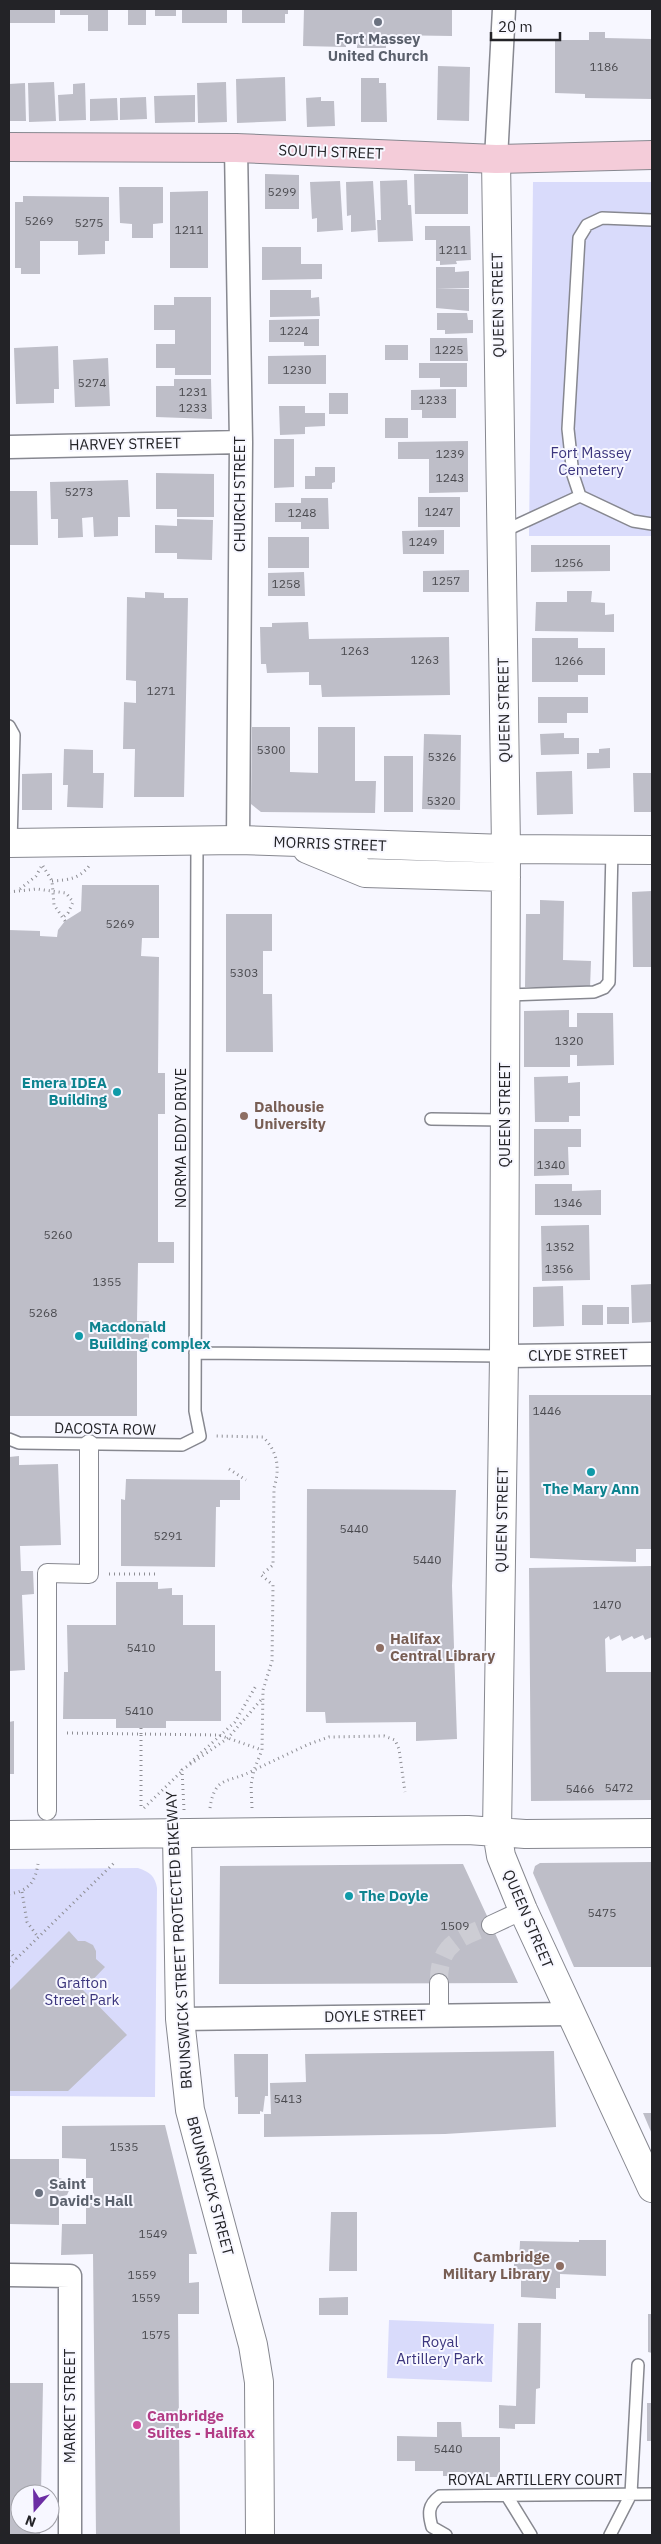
<svg xmlns="http://www.w3.org/2000/svg" width="661" height="2544" font-family="'IBM Plex Sans',sans-serif">
	<style>
		.green { fill: #d9dbfb }
		.building { fill: #bebec8 }
		.lines { fill: none; stroke-linecap: round; stroke-linejoin: round }
		.pedestrian-tunnel { stroke: #cdcdd4; stroke-width: 18; stroke-dasharray: 18 9; stroke-linecap: butt }
		.service-casing { stroke: #878890; stroke-width: 14 }
		.pedestrian-casing { stroke: #878890; stroke-width: 20 }
		.minor-casing { stroke: #878890; stroke-width: 25 }
		.tertiary-casing { stroke: #878890; stroke-width: 30 }
		.secondary-casing { stroke: #878890; stroke-width: 30 }
		.path { stroke: #8e8e94; stroke-width: 3; stroke-dasharray: 1 4; stroke-linecap: butt }
		.service { stroke: #fff; stroke-width: 11 }
		.pedestrian { stroke: #fff; stroke-width: 18 }
		.minor { stroke: #fff; stroke-width: 22 }
		.tertiary { stroke: #fff; stroke-width: 28 }
		.secondary { stroke: #f4ccd9; stroke-width: 28 }
		.worship-dot { fill: #6b7280; stroke: #f7f7ff; stroke-width: 2 }
		.culture-dot { fill: #0f9aa8; stroke: #f7f7ff; stroke-width: 2 }
		.education-dot { fill: #8d6e63; stroke: #f7f7ff; stroke-width: 2 }
		.hotel-dot { fill: #d1479c; stroke: #f7f7ff; stroke-width: 2 }
		.labels { text-anchor: middle; stroke-width: 4; stroke-linejoin: round; paint-order: stroke }
		.number-label { font-size: 12px; fill: #4a4a4f }
		.worship-label { font-size: 15px; font-weight: bold; fill: #5b616d; stroke: #f7f7ff }
		.street-label { font-size: 15px; fill: #232327; stroke: #f7f7ff }
		.park-label { font-size: 15px; fill: #3c367e; stroke: #f7f7ff }
		.culture-label { font-size: 15px; font-weight: bold; fill: #0d838f; stroke: #f7f7ff; text-anchor: start }
		.education-label { font-size: 15px; font-weight: bold; fill: #785e54; stroke: #f7f7ff; text-anchor: start }
		.hotel-label { font-size: 15px; font-weight: bold; fill: #b23c85; stroke: #f7f7ff; text-anchor: start }
	</style>
	<rect width="100%" height="100%" fill="#f7f7ff"/>
	<path class="green" d="M533 182H652V536H529Z
		M138 1868C150 1872 155 1876 157 1888L155 2097 9 2096V1869Z
		M389 2320 494 2324 492 2382 387 2378Z"/>
	<path class="building" d="M9 9H55V23H9Z
		M60 9H108V31H88V15H60Z
		M128 9H146V25H128Z
		M155 9H176V16H155Z
		M182 9H227V23H182Z
		M242 9H288V14H285V23H242Z
		M304 9H452V36L386 35V48H357V44H346V47L303 46Z
		M589 32H605V38L652 39V99L585 98V94L555 93V40H589Z
		M438 66 470 67 469 121 437 120Z
		M285 77 286 121 237 123 236 79Z
		M361 78H379V83H386L387 122H361Z
		M54 82 56 121 29 122 28 83Z
		M226 82 227 122 198 123 197 83Z
		M25 83 26 121H9V84Z
		M85 83 86 120 59 121 58 95 73 94V84Z
		M195 95V122L155 123 154 96Z
		M146 97 147 119 120 120V98Z
		M321 97V101H334L335 126 307 127 306 98Z
		M117 98 118 120 90 121V99Z
		M265 174 299 175V209H265Z
		M414 174H468V214H415Z
		M407 180 408 205H411L413 241 378 242 377 220H381L380 181Z
		M340 181 343 230 317 232V218L312 219 310 182Z
		M373 181 376 230 351 232V215L347 216 346 182Z
		M119 187H163V223L153 224V238H132V224L120 223Z
		M208 191V268H170V192Z
		M23 196 109 197V241H105V254L78 255V241H40V274H21V268H15V202H23Z
		M425 226H470L471 260 456 261 457 264 440 265V261H436V240H425Z
		M262 247H301V264H322V279L262 280Z
		M436 267H455V272L469 271V288L436 289Z
		M436 289H469V311L436 308Z
		M270 290H311V298L319 297 320 316 270 317Z
		M174 297H211V375H175V368H156V344H175V330H154V305H174Z
		M437 313H467L468 320H473V333L445 334V330H437Z
		M319 319V346H304V342H269V320Z
		M430 338H467L468 361H430Z
		M385 345H408V360H385Z
		M58 346 59 389H54V403L16 404 14 348Z
		M326 355V384H268V356Z
		M108 358 110 406 75 407 73 360Z
		M419 363H467V387H440V378H419Z
		M174 379H211L212 419 156 417V386H174Z
		M456 389V418H422V410H411V390Z
		M329 393H348V414H329Z
		M279 406H305V413H325V426L305 427V434L280 435Z
		M385 418H408V438H385Z
		M274 439H294V487L274 488Z
		M468 441V492L429 493V459H398V442Z
		M315 467H335V482L332 483V489H305V476H315Z
		M156 473 214 474V517H177V509H156Z
		M128 480 130 517H118V536L94 537 93 517 82 518 83 537 58 538V519H51L50 482Z
		M9 491H37L38 545H9Z
		M418 497H460V527H418Z
		M301 498H328L329 529H301V522H275V503H301Z
		M177 519 213 520 212 560 177 559V553H155V525L177 526Z
		M444 530V554H403L402 531Z
		M268 537H309V568H268Z
		M531 545H610V571L531 572Z
		M469 570V592H423V571Z
		M304 572 305 596H268V573Z
		M567 591H592L591 602 605 603V615L614 614V632L535 631 536 602H567Z
		M145 592 164 593V598H188L184 797H134L135 749H123L124 702 136 703V681L126 680 127 597 145 598Z
		M308 622 309 639 449 637 450 695 322 697 321 685H309V672L267 673 266 664H261L260 627H272V623Z
		M532 638H578V648H605V675H578V682H532Z
		M538 697H588V713H567V723H538Z
		M252 727H290V772L318 773V727H355V781H376L375 813 261 812 251 804Z
		M564 733V738H579V754L541 755 540 734Z
		M424 734 461 735 460 810 422 809Z
		M610 748V768L587 769V753H599V749Z
		M64 749 93 750V773H104L103 808 67 807 68 785H63Z
		M384 756H413V812H384Z
		M572 771 573 814 537 815 536 772Z
		M52 773V810H22V774Z
		M633 773H652V812H634Z
		M82 885H159V938H142L141 956 159 957 158 1073H165V1114H158V1242H174V1263H138L137 1321H149V1350H137V1416H9V930L40 931V936L57 937 58 930 65 921 81 911Z
		M652 891V967H633L632 892Z
		M540 900 564 901 563 960 591 961 590 988 525 987 526 914H540Z
		M226 914H272V951H263V994H272L273 1052H226Z
		M569 1010V1027H577V1013H613L614 1065 577 1066V1055H570V1067H524V1011Z
		M568 1076V1083L580 1082V1116H569V1122H535L534 1077Z
		M534 1129H581V1147H568L569 1175 534 1176Z
		M535 1184H572V1191L601 1190V1215H535Z
		M589 1225 590 1280 542 1281 541 1226Z
		M652 1284V1322L632 1323 631 1285Z
		M563 1286 564 1326 533 1327V1287Z
		M582 1305H603V1325H582Z
		M607 1307H629V1324H607Z
		M529 1395H652V1549H636V1562L530 1558Z
		M19 1456V1465L58 1464 61 1545 20 1546 21 1571H33L34 1594 22 1595 25 1670 9 1671V1457Z
		M126 1479 240 1480V1500H220V1507H216L215 1567 121 1566V1499L125 1500Z
		M307 1489 456 1490 452 1586 457 1739 416 1741V1722L326 1723 325 1712H306Z
		M652 1566V1637L645 1640 643 1635 634 1639 632 1636 622 1641 620 1635 610 1640 609 1636 605 1639 606 1672H652V1800L531 1801 529 1568Z
		M116 1582H158V1589L172 1588V1595H183V1625H215V1671H221V1721H166V1728H116V1719H63L64 1672H68L67 1625H116Z
		M14 1721V1774H9V1722Z
		M652 1862V1967H574L533 1873 535 1866 540 1863Z
		M463 1864 518 1983 219 1984 220 1866Z
		M69 1931 78 1941H85L93 1945 96 1951V1959L105 1967 83 1990 127 2035 68 2091H9V1991Z
		M554 2051 556 2127 445 2134 264 2137V2114H271L270 2083 306 2082 305 2054Z
		M234 2054H268V2096H265L263 2112 260 2111V2114H238V2097H235Z
		M643 2113H652V2134Z
		M165 2125 197 2254H189V2283L199 2282V2314H178L180 2535H96L93 2254 61 2255 62 2224H86V2203H93V2178H86V2159L62 2158V2126Z
		M9 2159H59V2178L69 2181 71 2186 67 2195 59 2197V2225L9 2224Z
		M331 2212H357V2271H329Z
		M579 2240H606V2276L560 2274V2288H556V2299L521 2297V2271H514V2260L519 2261 520 2241 579 2242Z
		M348 2297V2315H319V2298Z
		M648 2314H652V2353L648 2352Z
		M518 2323H541L540 2388 536 2389 535 2424H515V2429L499 2428V2405L516 2406Z
		M9 2383H43L41 2494H20V2524H41L40 2535H9Z
		M647 2403H652V2441H647Z
		M437 2422H461L462 2437H500V2477H463V2472H454V2476H443V2471H415V2461H397V2436L437 2437Z"/>
	<g class="lines">
		<path class="pedestrian-tunnel" d="M439 1983C438 1944 459 1938 491 1925"/>
		<g class="service-casing">
			<path id="service" d="M652 220 602 218 587 225 579 238 568 429 573 475 580 496 633 521 652 524
				M502 532 580 496
				M9 726 14 735 11 843
				M505 995 594 992 604 988 609 982 612 850
				M431 1119 505 1120
				M195 1353 504 1356
				M9 1439 19 1443 182 1445 200 1436 195 1411 197 841
				M507 2496 531 2535
				M446 2535 432 2527C428 2513 428 2505 440 2496L652 2494
				M610 2535 631 2494 638 2365"/>
		</g>
		<g class="pedestrian-casing">
			<path id="pedestrian" d="M47 1811V1573L89 1574V1444
				M491 1925 523 1910
				M439 1983V2015"/>
		</g>
		<g class="minor-casing">
			<path id="minor" d="M236 148 241 442 238 840
				M496 159 504 9
				M9 447 241 442
				M504 1356 652 1354
				M180 2019 570 2014
				M9 2275 70 2276V2535"/>
		</g>
		<g class="tertiary-casing">
			<path id="tertiary" d="M496 159 506 849 504 1356 497 1832 501 1856 523 1910 652 2188
				M9 843 238 840 506 849 652 850
				M307 849 365 873 506 877
				M177 1834 180 2019 190 2110 253 2345 259 2382 260 2535
				M9 1835 468 1830 525 1834 652 1833"/>
		</g>
		<g class="secondary-casing">
			<path id="secondary" d="M9 147 236 148 496 159 652 155"/>
		</g>
		<path class="path" d="M43 866 52 881 54 905 65 921
			M52 881C68 880 79 879 89 866
			M20 889 36 876 41 867
			M9 892 37 889 66 893 73 902 68 913 62 918
			M229 1469 246 1480
			M109 1574H158
			M141 1728V1734L219 1735 262 1750
			M67 1733 141 1734V1809
			M190 1763 235 1722 257 1684
			M144 1808 182 1771
			M210 1808C215 1774 229 1784 254 1770L262 1750 263 1690 272 1661 273 1585 261 1575 273 1565 274 1488C280 1468 278 1452 263 1437L216 1436
			M252 1808 251 1785 254 1770 309 1744 329 1737 384 1736 395 1740 399 1749 405 1792
			M184 1810 182 1770 228 1738 261 1700
			M22 1892 27 1922 38 1937
			M9 1894C28 1891 35 1883 38 1864
			M9 1951 16 1959
			M9 1966 114 1863"/>
		<use href="#service" class="service"/>
		<use href="#pedestrian" class="pedestrian"/>
		<use href="#minor" class="minor"/>
		<use href="#tertiary" class="tertiary"/>
		<use href="#secondary" class="secondary"/>
	</g>
	<g class="worship-dot">
		<circle cx="378" cy="22" r="5"/>
		<circle cx="39" cy="2193" r="5"/>
	</g>
	<g class="culture-dot">
		<circle cx="117" cy="1092" r="5"/>
		<circle cx="79" cy="1336" r="5"/>
		<circle cx="591" cy="1472" r="5"/>
		<circle cx="349" cy="1896" r="5"/>
	</g>
	<g class="education-dot">
		<circle cx="244" cy="1116" r="5"/>
		<circle cx="380" cy="1648" r="5"/>
		<circle cx="560" cy="2266" r="5"/>
	</g>
	<circle class="hotel-dot" cx="137" cy="2425" r="5"/>
	<g class="labels">
		<g class="number-label">
			<text x="604" y="71">1186</text>
			<text x="282" y="196">5299</text>
			<text x="39" y="225">5269</text>
			<text x="89" y="227">5275</text>
			<text x="189" y="234">1211</text>
			<text x="453" y="254">1211</text>
			<text x="294" y="335">1224</text>
			<text x="449" y="354">1225</text>
			<text x="297" y="374">1230</text>
			<text x="92" y="387">5274</text>
			<text x="193" y="396">1231</text>
			<text x="433" y="404">1233</text>
			<text x="193" y="412">1233</text>
			<text x="450" y="458">1239</text>
			<text x="450" y="482">1243</text>
			<text x="79" y="496">5273</text>
			<text x="439" y="516">1247</text>
			<text x="302" y="517">1248</text>
			<text x="423" y="546">1249</text>
			<text x="569" y="567">1256</text>
			<text x="446" y="585">1257</text>
			<text x="286" y="588">1258</text>
			<text x="355" y="655">1263</text>
			<text x="425" y="664">1263</text>
			<text x="569" y="665">1266</text>
			<text x="161" y="695">1271</text>
			<text x="271" y="754">5300</text>
			<text x="442" y="761">5326</text>
			<text x="441" y="805">5320</text>
			<text x="120" y="928">5269</text>
			<text x="244" y="977">5303</text>
			<text x="569" y="1045">1320</text>
			<text x="551" y="1169">1340</text>
			<text x="568" y="1207">1346</text>
			<text x="58" y="1239">5260</text>
			<text x="560" y="1251">1352</text>
			<text x="559" y="1273">1356</text>
			<text x="107" y="1286">1355</text>
			<text x="43" y="1317">5268</text>
			<text x="547" y="1415">1446</text>
			<text x="354" y="1533">5440</text>
			<text x="168" y="1540">5291</text>
			<text x="427" y="1564">5440</text>
			<text x="607" y="1609">1470</text>
			<text x="141" y="1652">5410</text>
			<text x="139" y="1715">5410</text>
			<text x="619" y="1792">5472</text>
			<text x="580" y="1793">5466</text>
			<text x="602" y="1917">5475</text>
			<text x="455" y="1930">1509</text>
			<text x="288" y="2103">5413</text>
			<text x="124" y="2151">1535</text>
			<text x="153" y="2238">1549</text>
			<text x="142" y="2279">1559</text>
			<text x="146" y="2302">1559</text>
			<text x="156" y="2339">1575</text>
			<text x="448" y="2453">5440</text>
		</g>
		<g class="worship-label">
			<text x="378" y="44">Fort Massey<tspan x="378" dy="17">United Church</tspan></text>
			<text x="49" y="2189" text-anchor="start">Saint<tspan x="49" dy="17">David's Hall</tspan></text>
		</g>
		<g class="street-label">
			<text transform="translate(331 152) rotate(2)" y="5">SOUTH STREET</text>
			<text transform="translate(498 305) rotate(-91)" y="5">QUEEN STREET</text>
			<text transform="translate(125 444) rotate(-1)" y="5">HARVEY STREET</text>
			<text transform="translate(240 494) rotate(-90)" y="5">CHURCH STREET</text>
			<text transform="translate(504 710) rotate(-91)" y="5">QUEEN STREET</text>
			<text transform="translate(330 844) rotate(2)" y="5">MORRIS STREET</text>
			<text transform="translate(505 1115) rotate(-90)" y="5">QUEEN STREET</text>
			<text transform="translate(181 1138) rotate(-90)" y="5">NORMA EDDY DRIVE</text>
			<text transform="translate(578 1355) rotate(-1)" y="5">CLYDE STREET</text>
			<text transform="translate(105 1429) rotate(1)" y="5">DACOSTA ROW</text>
			<text transform="translate(502 1520) rotate(-89)" y="5">QUEEN STREET</text>
			<text transform="translate(528 1919) rotate(67)" y="5">QUEEN STREET</text>
			<text transform="translate(179 1940) rotate(-93)" y="5">BRUNSWICK STREET PROTECTED BIKEWAY</text>
			<text transform="translate(375 2016) rotate(-1)" y="5">DOYLE STREET</text>
			<text transform="translate(210 2186) rotate(75)" y="5">BRUNSWICK STREET</text>
			<text transform="translate(70 2406) rotate(-90)" y="5">MARKET STREET</text>
			<text x="535" y="2485">ROYAL ARTILLERY COURT</text>
		</g>
		<g class="park-label">
			<text x="591" y="458">Fort Massey<tspan x="591" dy="17">Cemetery</tspan></text>
			<text x="82" y="1988">Grafton<tspan x="82" dy="17">Street Park</tspan></text>
			<text x="440" y="2347">Royal<tspan x="440" dy="17">Artillery Park</tspan></text>
		</g>
		<g class="culture-label">
			<text x="107" y="1088" text-anchor="end">Emera IDEA<tspan x="107" dy="17">Building</tspan></text>
			<text x="89" y="1332">Macdonald<tspan x="89" dy="17">Building complex</tspan></text>
			<text x="591" y="1494" text-anchor="middle">The Mary Ann</text>
			<text x="359" y="1901">The Doyle</text>
		</g>
		<g class="education-label">
			<text x="254" y="1112">Dalhousie<tspan x="254" dy="17">University</tspan></text>
			<text x="390" y="1644">Halifax<tspan x="390" dy="17">Central Library</tspan></text>
			<text x="550" y="2262" text-anchor="end">Cambridge<tspan x="550" dy="17">Military Library</tspan></text>
		</g>
		<g class="hotel-label">
			<text x="147" y="2421">Cambridge<tspan x="147" dy="17">Suites - Halifax</tspan></text>
		</g>
	</g>
	<rect width="661" height="2544" fill="none" stroke="#232327" stroke-width="20"/>
	<g transform="translate(35 2509) rotate(200)"><circle r="24" fill="#f7f7ff" stroke="#a2a2a9"/>
	<path d="M0-4L9 19L0 12L-9 19Z" fill="#6c2ea4"/>
	<text y="-8" font-size="14" font-weight="bold" text-anchor="middle" fill="#232327">N</text>
	</g>
	<path d="M491 32v8h69v-8" fill="none" stroke="#232327" stroke-width="2.5"/>
	<text x="498" y="32" font-size="15" fill="#232327" stroke="#f7f7ff" stroke-width="4" paint-order="stroke">20 m</text>
</svg>
